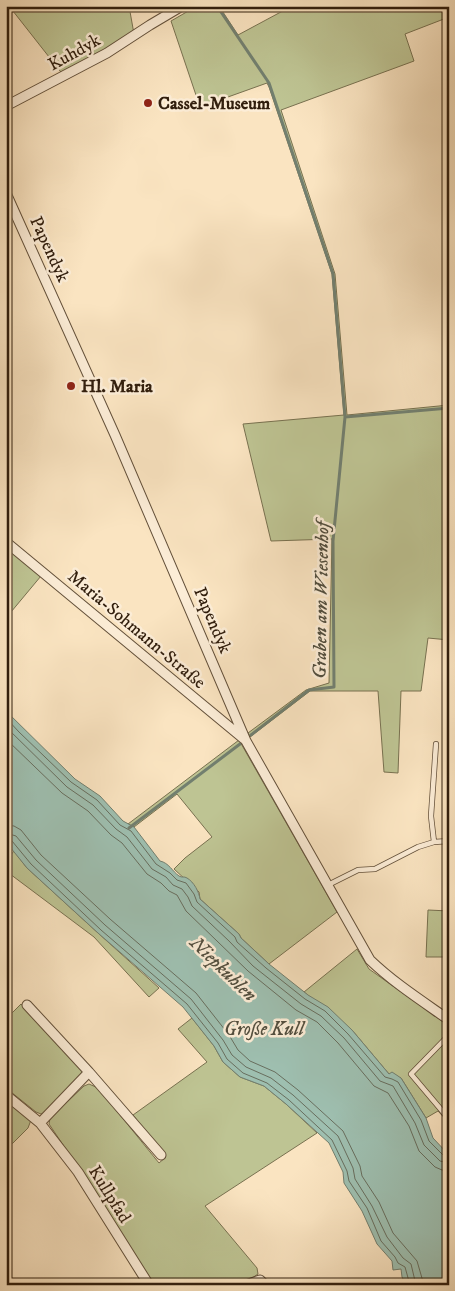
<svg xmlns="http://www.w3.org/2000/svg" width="455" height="1291" font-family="'IM FELL DW Pica',serif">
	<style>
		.green { fill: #bec493; stroke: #787150 }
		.water { fill: #9ebfb0; stroke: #727f6f }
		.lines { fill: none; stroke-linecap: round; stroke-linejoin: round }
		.shore { stroke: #686e5e; stroke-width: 1 }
		.stream { stroke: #727f6f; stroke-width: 3 }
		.lane-casing { stroke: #63503a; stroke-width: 6 }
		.street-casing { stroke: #63503a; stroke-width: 11 }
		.lane { stroke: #fcedd7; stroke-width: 4.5 }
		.street { stroke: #fcedd7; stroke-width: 9 }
		.poi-dot { fill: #8f2418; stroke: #fcedd7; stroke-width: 2 }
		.labels { text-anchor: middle; stroke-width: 5; stroke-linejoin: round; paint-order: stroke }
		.street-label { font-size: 18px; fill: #311e0d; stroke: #fcedd7 }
		.poi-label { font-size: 18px; font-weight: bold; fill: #311e0d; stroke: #fcedd7; text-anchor: start }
		.water-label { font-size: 19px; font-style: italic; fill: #524e3e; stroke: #fcedd7 }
	</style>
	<rect width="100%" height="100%" fill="#fae4c1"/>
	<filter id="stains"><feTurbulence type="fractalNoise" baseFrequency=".004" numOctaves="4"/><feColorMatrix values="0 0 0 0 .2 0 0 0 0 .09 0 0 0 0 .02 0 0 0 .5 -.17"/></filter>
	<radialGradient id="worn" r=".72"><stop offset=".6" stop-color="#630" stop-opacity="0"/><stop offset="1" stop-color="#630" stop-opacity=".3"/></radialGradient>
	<path class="green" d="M9 6H129L134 34 64 76Z
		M197 6H219L238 35 292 6H449V17L405 34 414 61 281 110 335 274 347 415 449 405V640L428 638 421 691H401L398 773 384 772 378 691H310L250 737 248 733 306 690 329 683 332 539 271 541 243 424 344 415 332 274 269 87 267 83 200 107 171 21Z
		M6 548 41 576 6 618Z
		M239 740 337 912 269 964 241 938 239 934 200 899 199 892 174 869 185 858 212 837 177 794 134 827 128 824Z
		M14 851 27 868 98 933 159 988 149 997 94 937 6 871V861Z
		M428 910 449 911V957H426Z
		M357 949 369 969 449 1026V1123L438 1111 426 1118 401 1078 389 1074 352 1030 304 992Z
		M21 1004 85 1072 48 1111 41 1114 36 1112 6 1088V1019Z
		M192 1018 214 1046 223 1062 240 1077 264 1086 286 1104 317 1133 205 1206 257 1268 258 1274C237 1291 179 1285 152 1285L80 1170 49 1124 50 1118 84 1086 89 1084 98 1088 159 1163 166 1157 133 1115 207 1062 178 1029Z
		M6 1100 31 1120 28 1128 6 1150Z"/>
	<path class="water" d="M6 711 75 779 100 796 123 821 134 827 160 861C169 863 172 871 179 876 182 878 184 876 187 878 194 882 199 892 200 899L239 934 241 938 269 964 308 995 328 1007 352 1030 389 1074 392 1072 401 1078 426 1118 433 1138 448 1154 449 1285H406L402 1277 401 1269 393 1270 392 1261 377 1244 362 1211 344 1183 343 1172 329 1143 286 1104 264 1086 240 1077 223 1062 214 1046 183 1007 98 933 27 868 6 842Z"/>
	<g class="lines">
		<path class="shore" d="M6 718 19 732 71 782 97 800 120 825 131 831 156 864 170 873 177 880 186 883 194 894 197 902 235 937 237 942 266 968 305 999 325 1011 348 1034 385 1077 392 1079 398 1082 421 1120 429 1141 444 1156 449 1157
			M6 727 67 787 93 805 116 829 127 837 152 869 166 877 173 885 182 889 188 897 192 906 229 941 253 966 301 1004 321 1016 344 1038 380 1081 393 1086 415 1123 424 1145 440 1161 449 1163
			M6 739 62 793 88 811 111 835 122 843 147 874 161 883 169 891 177 895 186 911 248 971 296 1010 317 1022 338 1043 374 1086 388 1093 409 1126 419 1151 435 1167 442 1170 449 1171
			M6 825 14 826 21 830 41 855 110 919 196 993 229 1035 238 1050 250 1061 275 1072 298 1090 343 1131 360 1166 362 1176 379 1202 393 1233 417 1261 424 1285
			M6 833 16 836 36 860 105 925 191 999 223 1040 232 1055 246 1067 271 1078 293 1095 338 1136 353 1168 355 1179 372 1206 387 1237 403 1258 411 1264 416 1285
			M6 839 12 841 31 864 101 930 187 1004 218 1043 227 1059 243 1073 267 1083 289 1100 332 1140 347 1171 349 1181 367 1208 381 1241 395 1257 398 1263 405 1267 410 1285"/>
		<path class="stream" d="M217 6 269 83 333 274 345 417 333 541 334 687 309 690 251 735
			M197 7 198 6
			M345 417 449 408
			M129 828 240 744"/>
		<g class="lane-casing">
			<path id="lane" d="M434 842 431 816 436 744
				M328 885 358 870 375 869 418 847 434 842 449 841
				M449 1035 411 1074 449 1119"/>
		</g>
		<g class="street-casing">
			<path id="street" d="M6 106 107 53 150 25 182 6
				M6 193 115 435 246 741 370 960C394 983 422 1001 449 1020
				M6 542 244 739
				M27 1005 89 1072 161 1155
				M6 1095 40 1123 78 1172 149 1285
				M40 1123 89 1072
				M246 1285 260 1280 265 1285"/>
		</g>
		<use href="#lane" class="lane"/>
		<use href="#street" class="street"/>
	</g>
	<g class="poi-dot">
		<circle cx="148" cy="103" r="5"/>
		<circle cx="71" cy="386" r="5"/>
	</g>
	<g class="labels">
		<g class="street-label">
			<text transform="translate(74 52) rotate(-29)" y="6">Kuhdyk</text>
			<text transform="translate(50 249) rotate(65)" y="6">Papendyk</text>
			<text transform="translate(213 620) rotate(67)" y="6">Papendyk</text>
			<text transform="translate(137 629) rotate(40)" y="6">Maria-Sohmann-Straße</text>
			<text transform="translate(110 1194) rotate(58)" y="6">Kullpfad</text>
		</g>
		<g class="poi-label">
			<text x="158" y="109">Cassel-Museum</text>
			<text x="81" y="392">Hl. Maria</text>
		</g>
		<g class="water-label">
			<text transform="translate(320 600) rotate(-89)" y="7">Graben am Wiesenhof</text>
			<text transform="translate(224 968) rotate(44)" y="7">Niepkuhlen</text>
			<text x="264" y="1035">Große Kull</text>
		</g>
	</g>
	<rect width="455" height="1291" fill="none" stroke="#fae4c1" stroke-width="25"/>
	<rect x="8" y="8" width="440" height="1276" fill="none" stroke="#311e0d" stroke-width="2.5"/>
	<rect x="12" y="12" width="430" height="1266" fill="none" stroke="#311e0d"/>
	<rect width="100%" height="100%" filter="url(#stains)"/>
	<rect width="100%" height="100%" fill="url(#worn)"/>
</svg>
